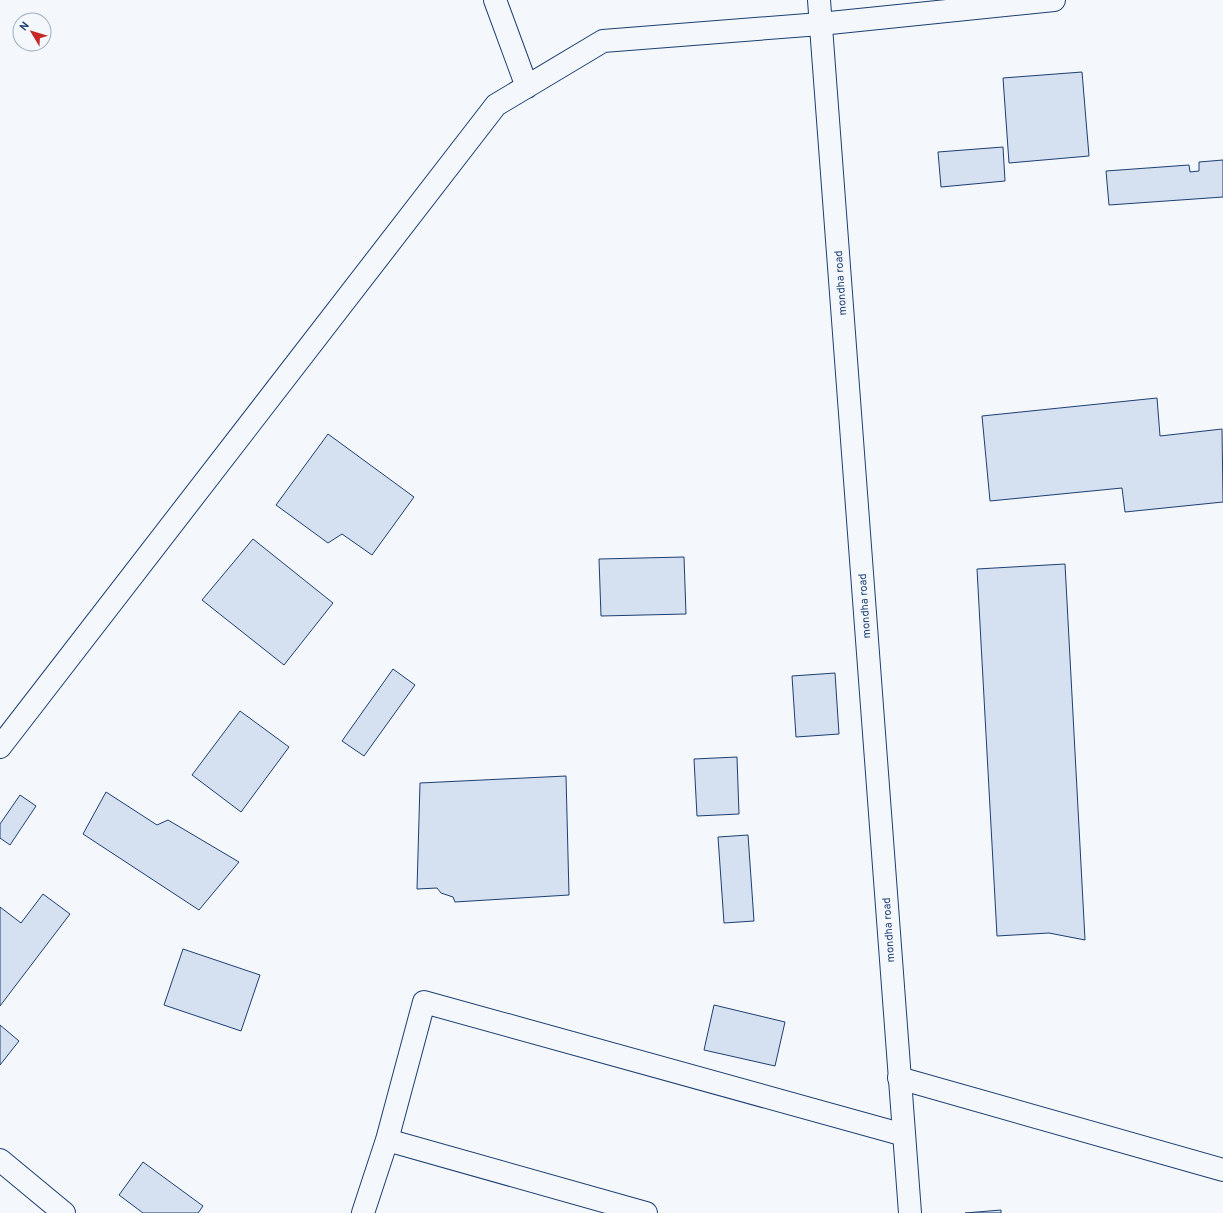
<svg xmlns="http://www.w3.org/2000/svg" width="1223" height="1213" font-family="Overpass,sans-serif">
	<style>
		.building { fill: #d5e0f0; stroke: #1d3f73 }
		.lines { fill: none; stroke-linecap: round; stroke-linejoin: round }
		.minor-casing { stroke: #1d3f73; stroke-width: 24 }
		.tertiary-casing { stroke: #1d3f73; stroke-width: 24 }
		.minor { stroke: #f4f7fb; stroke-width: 22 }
		.tertiary { stroke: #f4f7fb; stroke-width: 22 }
		.labels { text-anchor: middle; stroke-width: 3; stroke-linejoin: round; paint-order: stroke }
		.street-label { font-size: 11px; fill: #1d3f73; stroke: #f4f7fb }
	</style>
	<rect width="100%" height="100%" fill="#f4f7fb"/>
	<path class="building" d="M1082 72 1089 156 1009 163 1003 78Z
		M1003 147 1005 181 941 187 938 152Z
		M1223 160V197L1109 205 1106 171 1189 165 1190 172 1199 171V162Z
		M1157 398 1160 436 1222 429 1223 502 1125 512 1122 488 990 501 982 416Z
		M328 434 414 497 372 555 342 534 328 543 276 505Z
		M253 539 333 603 284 665 202 600Z
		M684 557 686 614 601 616 599 559Z
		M1065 564 1085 940 1049 933 997 936 977 569Z
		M393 669 415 685 364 756 342 741Z
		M835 673 839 734 796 737 792 676Z
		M240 711 289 747 241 812 192 775Z
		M737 757 739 814 697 816 694 759Z
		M566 776 569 895 455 902 453 897 441 893 437 888 417 889 420 783Z
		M106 792 157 825 168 820 239 862 199 910 83 834Z
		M20 795 36 806 10 845 0 838V824Z
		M748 835 754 921 724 923 718 837Z
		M43 894 70 914 0 1006V907L21 923Z
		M183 949 260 975 241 1031 164 1005Z
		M714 1005 785 1022 775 1066 704 1050Z
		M0 1025 19 1041 0 1065Z
		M143 1162 203 1206 198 1213H143L119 1195Z
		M1001 1210V1213H965Z"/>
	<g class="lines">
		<g class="minor-casing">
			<path id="minor" d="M495 0 527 87
				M0 747 496 105 603 41 820 24 1054 0
				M899 1078 1223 1170
				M387 1140 646 1213
				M0 1160 64 1213
				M363 1213 387 1140 424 1002 904 1135"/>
		</g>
		<g class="tertiary-casing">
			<path id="tertiary" d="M819 0 910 1213"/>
		</g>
		<use href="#minor" class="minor"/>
		<use href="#tertiary" class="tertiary"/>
	</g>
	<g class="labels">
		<g class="street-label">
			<text transform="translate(840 283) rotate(-94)" y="4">mondha road</text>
			<text transform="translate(864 606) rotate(-94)" y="4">mondha road</text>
			<text transform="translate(888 930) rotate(-94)" y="4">mondha road</text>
		</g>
	</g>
	<g transform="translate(32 32) rotate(308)"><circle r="19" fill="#f4f7fb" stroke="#9eadc5"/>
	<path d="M0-3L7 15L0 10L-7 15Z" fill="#c62828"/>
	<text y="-6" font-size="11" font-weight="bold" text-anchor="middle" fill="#1d3f73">N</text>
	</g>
</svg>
